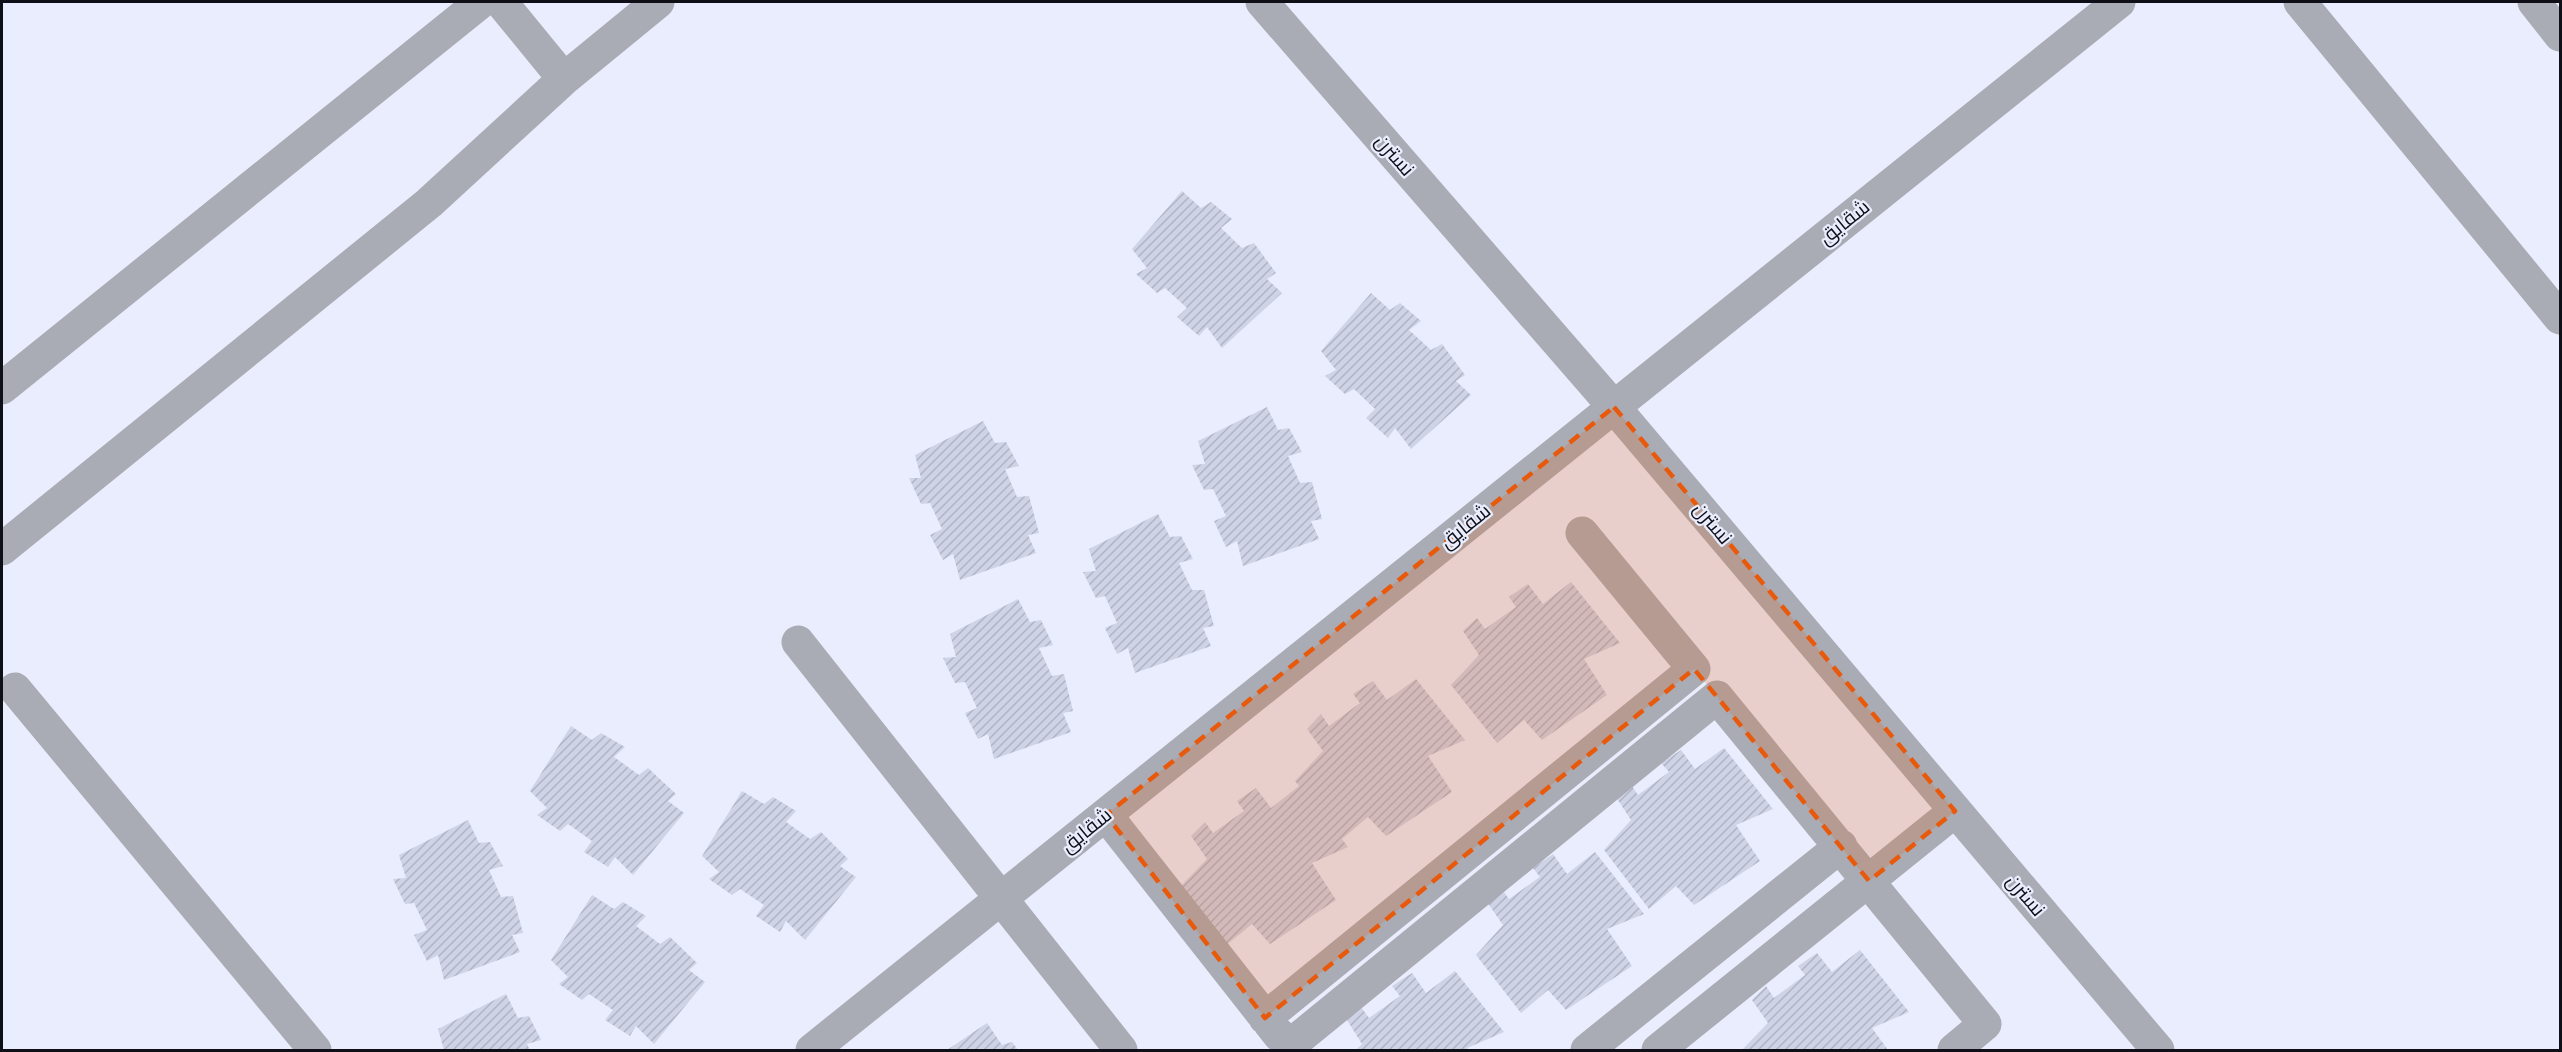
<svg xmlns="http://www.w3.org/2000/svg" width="2562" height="1052" font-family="Helvetica,Cairo,sans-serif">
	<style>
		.building { fill: url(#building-hatch) }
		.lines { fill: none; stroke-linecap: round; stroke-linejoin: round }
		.minor { stroke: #a9acb4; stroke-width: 33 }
		.tertiary { stroke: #a9acb4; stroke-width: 33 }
		.marked { fill: #e8590c; fill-opacity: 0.2; stroke: #e8590c; stroke-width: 4.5; stroke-dasharray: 12 8; stroke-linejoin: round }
		.labels { text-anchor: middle; stroke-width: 4.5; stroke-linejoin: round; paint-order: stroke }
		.street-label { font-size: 20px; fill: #0f1017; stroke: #e9edfd }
	</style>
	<defs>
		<pattern id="building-hatch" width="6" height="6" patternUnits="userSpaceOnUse" patternTransform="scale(1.5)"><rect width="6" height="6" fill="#ced3e6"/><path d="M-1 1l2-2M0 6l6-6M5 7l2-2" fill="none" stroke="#b0b4c5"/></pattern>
	</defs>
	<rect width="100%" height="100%" fill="#e9edfd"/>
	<path class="building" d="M1182 191 1201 208 1211 202 1232 219 1221 228 1242 248 1254 243 1276 273 1267 279 1282 293 1222 348 1207 327 1199 336 1177 317 1187 308 1165 288 1157 293 1136 274 1147 268 1132 249Z
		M1371 293 1390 310 1400 303 1421 321 1409 330 1431 350 1442 344 1465 375 1456 381 1471 395 1411 449 1395 428 1388 438 1366 418 1375 409 1354 389 1345 394 1325 376 1336 370 1321 351Z
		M1267 407 1278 430 1289 428 1302 452 1288 456 1300 483 1312 482 1322 519 1311 521 1319 539 1243 566 1237 541 1226 547 1214 521 1226 516 1213 489 1204 490 1192 465 1205 464 1198 441Z
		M983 421 995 443 1006 442 1019 466 1005 469 1017 497 1029 496 1039 533 1028 535 1036 553 960 580 953 554 943 560 930 535 942 529 930 503 921 504 909 478H921L915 455Z
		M1158 514 1170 537 1181 536 1193 559 1179 563 1192 590H1204L1214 626 1203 628 1211 646 1135 673 1128 648 1117 654 1105 628 1117 623 1105 596 1096 598 1083 572 1096 571 1089 549Z
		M1571 582 1620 643 1584 659 1607 695 1542 740 1524 720 1497 743 1451 685 1479 655 1463 631 1477 618 1485 629 1516 607 1509 597 1528 584 1543 604Z
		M1018 599 1030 622 1041 620 1053 645 1039 648 1052 676 1064 674 1073 711 1063 713 1071 732 994 759 988 734 978 739 965 713 977 708 965 682 955 683 943 658 956 657 950 634Z
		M1416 679 1465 740 1428 756 1452 792 1386 836 1368 817 1342 839 1348 847 1312 863 1336 900 1270 944 1252 924 1224 947 1179 888 1207 859 1191 836 1205 822 1213 833 1244 811 1237 801 1256 788 1271 808 1299 786 1295 781 1323 751 1307 729 1321 714 1329 726 1360 703 1353 694 1373 681 1387 700Z
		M571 726 592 740 601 733 625 747 614 757 639 775 648 768 676 794 668 801 684 813 633 875 615 857 608 867 584 852 592 841 568 824 560 831 537 815 547 808 530 791Z
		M1724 748 1773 809 1736 825 1760 861 1694 905 1676 886 1649 909 1604 850 1631 820 1616 797 1630 783 1638 795 1669 772 1661 763 1681 750 1695 769Z
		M742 791 764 804 773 797 796 811 786 822 810 839 821 832 848 859 840 866 856 877 805 940 786 921 780 932 756 916 764 905 740 889 732 895 709 879 719 872 702 856Z
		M468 820 479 843 490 842 503 866 489 870 501 897 513 896 523 933 512 935 520 952 444 980 438 955 427 961 414 935 427 930 414 903 405 904 393 879 406 878 399 855Z
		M1595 852 1644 914 1607 929 1632 966 1566 1010 1548 990 1521 1013 1476 955 1503 925 1487 902 1501 888 1509 899 1540 877 1533 868 1553 854 1567 874Z
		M592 895 614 909 623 902 646 916 636 926 660 944 670 937 697 963 689 970 705 982 654 1044 636 1026 630 1036 605 1020 613 1010 589 994 582 1000 559 984 568 977 551 960Z
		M1860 950 1909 1012 1872 1028 1888 1050H1742L1768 1023 1752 1000 1766 986 1774 998 1805 975 1798 966 1817 953 1832 972Z
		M1455 971 1504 1032 1467 1048 1469 1050H1356L1362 1044 1347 1020 1361 1007 1369 1018 1400 996 1392 986 1412 973 1426 993Z
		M506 994 518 1018 529 1016 541 1040 527 1044 530 1050H444L438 1029Z
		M987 1023 1002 1045 1012 1042 1018 1050H947Z"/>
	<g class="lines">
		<path class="minor" d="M501 2 564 79
			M2300 2 2560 318
			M2534 2 2560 35
			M2 388 481 2
			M2 549 429 203 564 79 658 2
			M798 642 1121 1050
			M15 689 315 1050
			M1106 815 1279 1035
			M1265 1018 1694 669 1582 533
			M1288 1047 1717 697 1985 1024 1954 1050
			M812 1050 2119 2
			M1587 1050 1841 846
			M1658 1050 1955 811"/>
		<path class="tertiary" d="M1262 2 1614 407 2158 1050"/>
	</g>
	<path class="marked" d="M1614 407 1955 811 1869 881 1694 669 1265 1018 1106 815Z"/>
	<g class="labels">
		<g class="street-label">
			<text transform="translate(1395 155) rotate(49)" y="7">نسترن</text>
			<text transform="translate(1844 222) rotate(-39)" y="7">شقایق</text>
			<text transform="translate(1713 523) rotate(50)" y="7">نسترن</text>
			<text transform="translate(1465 526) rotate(-39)" y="7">شقایق</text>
			<text transform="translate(1086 830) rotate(-39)" y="7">شقایق</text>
			<text transform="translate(2026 895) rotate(50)" y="7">نسترن</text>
		</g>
	</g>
	<rect width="2562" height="1052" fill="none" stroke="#0f1017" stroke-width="6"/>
</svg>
